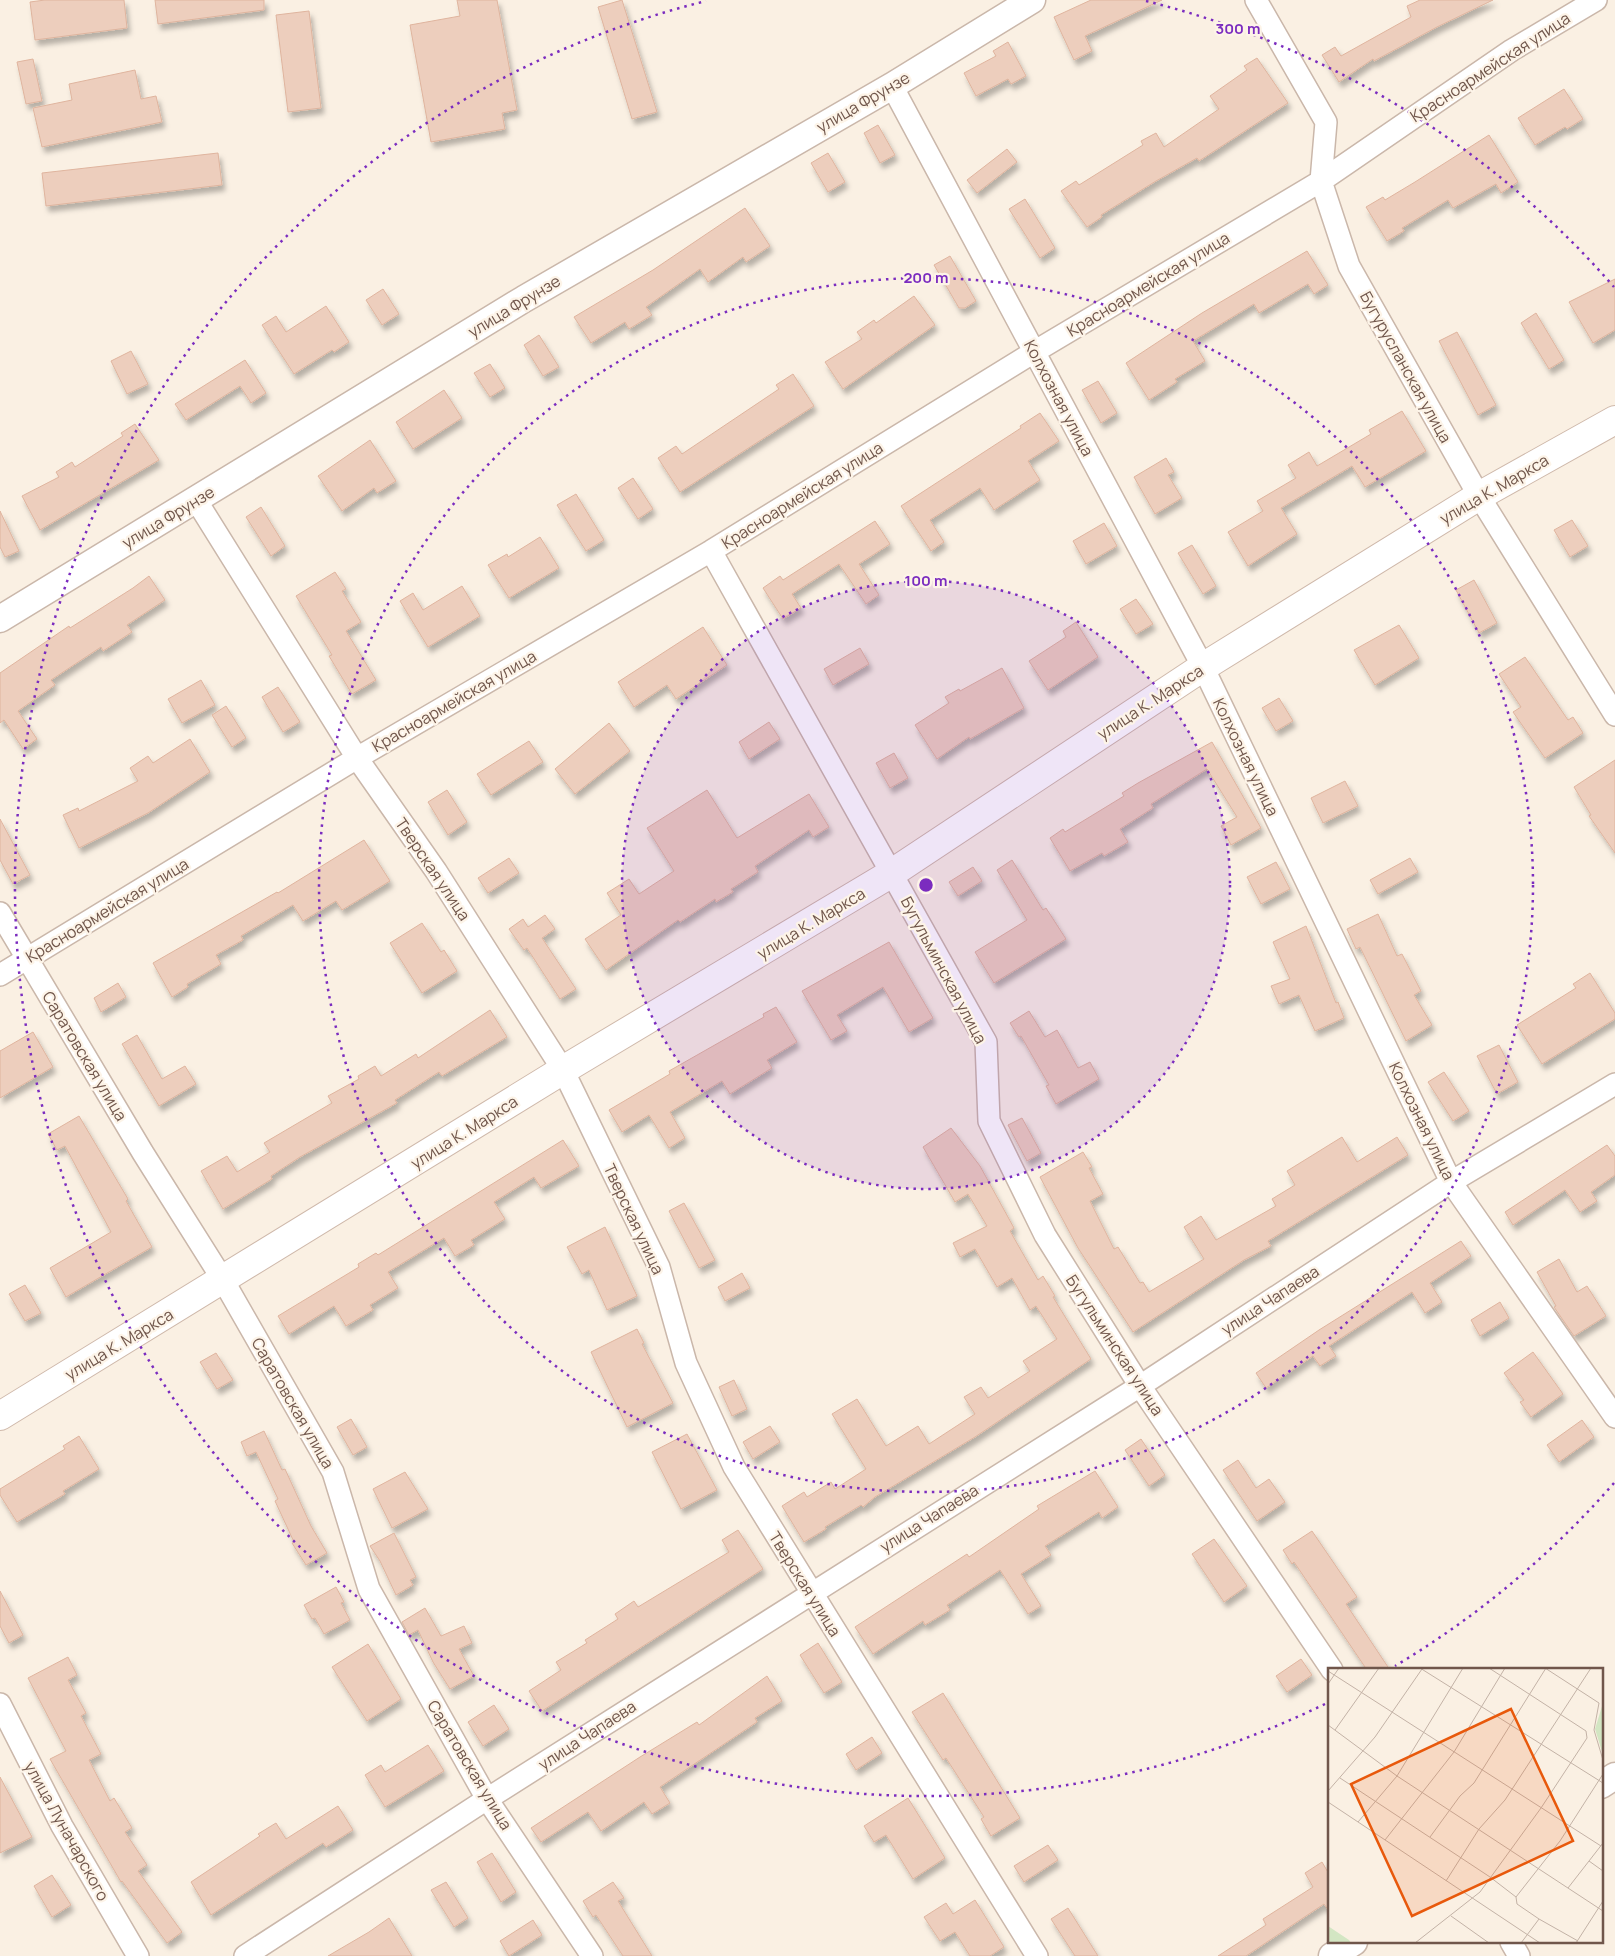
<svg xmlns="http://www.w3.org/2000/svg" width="1615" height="1956" font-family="Manrope,sans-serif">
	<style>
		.building { fill: #edcebd; stroke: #dfb49e; filter: url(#shadow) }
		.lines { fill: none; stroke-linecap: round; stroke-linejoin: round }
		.minor-casing { stroke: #cab7aa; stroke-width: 24 }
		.tertiary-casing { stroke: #cab7aa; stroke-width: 29 }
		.secondary-casing { stroke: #cfb9ab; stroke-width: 30 }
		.minor { stroke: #fff; stroke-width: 21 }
		.tertiary { stroke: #fff; stroke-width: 26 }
		.secondary { stroke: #fff; stroke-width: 28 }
		.ring { fill: none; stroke: #7b2cbf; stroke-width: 2.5; stroke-dasharray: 2.5 5 }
		.labels { text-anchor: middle; stroke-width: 4.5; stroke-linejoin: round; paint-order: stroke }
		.street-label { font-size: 16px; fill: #70564b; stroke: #fdf4e8 }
		.inset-road { fill: none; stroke: #c3b2a6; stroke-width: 1 }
		.view { fill: #e8590c; fill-opacity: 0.15; stroke: #e8590c; stroke-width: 2.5 }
		.inset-edge { fill: none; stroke: #70564b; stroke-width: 2.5 }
		.centre { fill: #7b2cbf; stroke: #fdf4e8; stroke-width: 2.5 }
		.ring-label { font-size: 15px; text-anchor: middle; font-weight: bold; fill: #7b2cbf; stroke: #fdf4e8; stroke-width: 4.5; stroke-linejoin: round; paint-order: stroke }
	</style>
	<defs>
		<filter id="shadow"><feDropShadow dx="3" dy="5.5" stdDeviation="2.5" flood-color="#0004"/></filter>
	</defs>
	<rect width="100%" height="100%" fill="#faf0e3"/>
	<path class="building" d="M45 0H124L127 28 35 40 30 2Z
		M155 0H264V10L158 24Z
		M457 0H497L517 110 502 113 505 129 431 142 410 25 460 16Z
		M622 0 657 112 632 119 598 7Z
		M1091 0H1162L1085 36 1092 51 1074 60 1054 17Z
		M1420 0H1493L1437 27 1374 61 1373 59 1339 82 1322 55 1335 47 1341 56 1411 17 1407 6Z
		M309 11 321 108 288 112 276 15Z
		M1008 42 1026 76 1011 84 1008 79 976 96 964 73 996 56 993 51Z
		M1257 58 1288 103 1199 161 1197 158 1156 181 1101 215 1102 217 1087 227 1061 191 1076 181 1079 185 1143 145 1141 141 1156 133 1164 147 1219 109 1210 96 1247 70 1244 66Z
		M33 59 42 101 26 104 17 62Z
		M135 70 141 99 156 96 162 122 42 147 33 108 72 100 69 84Z
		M1564 89 1583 119 1567 129 1565 127 1535 145 1518 118Z
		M878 125 895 155 880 163 864 133Z
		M1489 135 1518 182 1501 193 1496 184 1453 208 1448 200 1402 228 1404 231 1387 241 1366 207 1383 197 1385 200 1415 182Z
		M1007 149 1017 162 977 193 967 180Z
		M218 153 222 185 46 206 42 173Z
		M828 153 845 182 828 192 811 163Z
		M1025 199 1055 248 1040 258 1009 209Z
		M745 208 770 246 746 262 743 257 708 282 700 269 646 307 652 315 629 329 625 322 591 343 574 317 653 270Z
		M1307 251 1328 285 1314 294 1308 284 1259 313 1254 304 1193 341 1205 361 1175 379 1177 382 1149 400 1126 363 1202 313Z
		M950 256 976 301 965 308H959L934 265Z
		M1615 279V330L1593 343 1569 302Z
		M383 289 399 314 382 325 366 300Z
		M914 296 935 325 843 389 825 362 862 339 857 332 874 320 876 323Z
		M326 306 349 342 334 352 332 350 294 374 262 325 276 316 286 332Z
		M1536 313 1564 360 1549 369 1521 323Z
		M1457 332 1496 405 1478 415 1439 341Z
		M539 335 559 367 543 376 524 345Z
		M131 351 148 384 127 394 111 361Z
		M245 360 266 393 251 403 240 386 186 420 175 404Z
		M490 364 505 388 490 397 474 373Z
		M793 374 814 406 680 492 658 458 676 446 682 454 779 389 776 385Z
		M1098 381 1117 413 1101 423 1082 390Z
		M444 390 462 418 413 449 396 422Z
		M1402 411 1426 451 1365 487 1352 466 1281 508 1297 534 1248 566 1228 532 1263 511 1257 501 1296 478 1288 465 1309 452 1317 466 1371 434 1369 430Z
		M1040 413 1059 441 1028 461 1040 480 994 510 980 488 930 520 944 542 931 551 901 506 1021 428 1020 426Z
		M135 424 159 460 40 530 22 496 59 477 56 472 72 462 75 467 123 436 121 433Z
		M370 440 396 481 377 493 374 488 342 511 318 476Z
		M1166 458 1174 472 1168 475 1182 498 1155 514 1134 477Z
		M633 478 653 509 638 519 618 488Z
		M576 494 604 540 586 551 557 505Z
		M261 507 285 546 271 556 246 517Z
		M0 511 19 551 5 557 0 547Z
		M1572 520 1588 546 1570 557 1554 530Z
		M875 521 890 544 859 564 879 595 866 604 839 564 792 594 801 608 783 619 763 588 780 576 783 580Z
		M1104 523 1117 546 1086 564 1073 541Z
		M540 537 559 568 509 598 488 565 507 554 508 557Z
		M1192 545 1216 586 1203 594 1178 553Z
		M335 572 346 589 342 591 361 622 346 631 376 680 352 694 329 656 332 655 296 596Z
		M149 576 165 600 127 625 132 632 103 651 101 647 51 680 55 685 18 711 37 739 23 749 4 720 0 723V673L69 626 70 628 133 588Z
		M1474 580 1497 623 1479 633 1456 590Z
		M462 586 480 616 428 647 400 601 413 593 423 610Z
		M1136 599 1153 624 1136 634 1120 609Z
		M1076 622 1098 657 1048 690 1029 661 1066 637 1063 631Z
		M1399 625 1419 658 1375 685 1354 650Z
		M703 627 727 665 676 699 667 685 634 707 618 682Z
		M860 648 869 664 833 685 824 669Z
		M1525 657 1568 720 1573 717 1583 733 1545 758 1513 712 1521 707 1499 674Z
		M1002 668 1024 708 970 739 969 737 937 759 915 725 949 703 945 697 959 689 960 691Z
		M201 680 215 705 182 723 168 699Z
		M278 687 300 722 283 732 262 697Z
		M1279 698 1293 721 1276 731 1262 708Z
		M226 706 246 738 232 747 212 715Z
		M769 722 780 739 749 759 739 742Z
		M609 723 630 751 575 794 555 769Z
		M190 739 210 772 148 813 79 848 63 815 78 808 79 811 138 781 130 768 148 756 153 763Z
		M529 741 543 762 491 795 477 774Z
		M1212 742 1261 828 1231 845 1221 826 1237 817 1207 769 1151 804 1153 808 1120 829 1128 842 1104 856 1102 853 1070 871 1050 838 1063 829 1065 832 1124 796 1122 793 1138 783Z
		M894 753 908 778 890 788 876 763Z
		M1615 760V853L1589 816 1591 815 1574 787Z
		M1345 781 1358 806 1323 823 1311 798Z
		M447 790 467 822 448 835 428 802Z
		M707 790 737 838 809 794 829 827 813 837 809 830 755 866 758 872 731 889 733 892 716 902 715 899 680 922 678 920 606 970 585 939 621 915 607 893 629 879 639 894 674 871 647 828Z
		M0 819 30 875 13 884 0 860Z
		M364 840 390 881 342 910 336 901 303 921 293 905 241 936 243 940 216 955 221 964 187 984 188 987 172 997 153 963 277 892 278 893Z
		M509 858 519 873 488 893 478 878Z
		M1410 858 1418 872 1378 894 1370 880Z
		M1012 860 1043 910 1046 908 1066 939 994 983 975 952 1027 920 997 870Z
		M1276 862 1290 889 1261 904 1247 877Z
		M973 867 982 881 958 896 949 882Z
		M1378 914 1397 956 1402 954 1421 991 1414 995 1432 1025 1406 1041 1360 947 1356 949 1347 929Z
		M545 915 555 929 542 938 576 989 560 999 527 948 524 950 509 929 523 919 528 927Z
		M422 923 441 952 444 950 457 971 422 993 390 943Z
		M1306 926 1336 1003 1338 1002 1344 1018 1315 1031 1299 995 1279 1004 1271 986 1290 979 1273 942Z
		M889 942 933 1018 909 1032 883 987 837 1015 847 1031 831 1040 802 991Z
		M1590 973 1615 1013V1019L1542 1064 1517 1025 1576 988 1573 984Z
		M118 983 126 997 101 1012 94 998Z
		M776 1007 797 1042 767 1060 772 1068 730 1094 722 1081 670 1112 685 1138 669 1148 649 1115 622 1132 609 1110 670 1074 669 1071 764 1017 763 1014Z
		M490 1010 507 1037 442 1076 439 1072 395 1100 397 1103 300 1157 271 1176 272 1179 223 1209 201 1171 227 1156 237 1172 270 1152 264 1143 332 1103 328 1096 359 1079 358 1076 375 1066 381 1076 416 1054 418 1058Z
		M1029 1011 1045 1037 1057 1030 1078 1068 1090 1062 1099 1079 1056 1104 1046 1086 1049 1085 1021 1036 1019 1037 1010 1023Z
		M33 1032 53 1067 0 1098V1051Z
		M137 1035 162 1079 185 1066 196 1084 159 1106 122 1044Z
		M1499 1045 1518 1082 1497 1094 1477 1056Z
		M1444 1072 1469 1111 1453 1121 1428 1082Z
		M79 1116 128 1199 126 1201 152 1247 66 1297 50 1268 111 1232 65 1146 57 1150 48 1134Z
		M1022 1118 1041 1153 1027 1161 1008 1125Z
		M951 1128 980 1166 1014 1228 1010 1231 1038 1280 1043 1276 1055 1296 1053 1297 1091 1359 975 1437 875 1497 863 1507 861 1505 825 1527 826 1529 804 1542 782 1506 804 1492 807 1497 831 1482 835 1489 866 1469 832 1414 857 1399 886 1446 918 1426 929 1444 975 1414 964 1397 981 1387 988 1398 1030 1371 1023 1361 1057 1339 1036 1306 1030 1310 1012 1278 997 1287 975 1249 960 1257 953 1243 987 1226 968 1194 955 1202 923 1147Z
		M1342 1137 1357 1162 1397 1137 1408 1155 1268 1241 1271 1246 1244 1260 1133 1332 1078 1248 1040 1177 1083 1152 1092 1167 1089 1168 1103 1194 1090 1201 1114 1249 1118 1247 1140 1283 1143 1282 1149 1292 1204 1259 1184 1227 1201 1216 1216 1240 1276 1206 1272 1199 1295 1185 1287 1171Z
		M563 1140 579 1166 541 1188 534 1177 494 1202 505 1219 471 1240 474 1245 455 1256 444 1238 388 1272 398 1288 370 1305 373 1310 346 1326 334 1306 289 1334 278 1316 359 1267 358 1264 376 1253 378 1255Z
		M1607 1145 1615 1156V1175L1591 1192 1597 1201 1580 1212 1565 1190 1513 1225 1505 1212Z
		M684 1203 715 1260 699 1268 669 1211Z
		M605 1227 637 1296 607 1310 589 1270 582 1274 567 1247Z
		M1461 1241 1471 1256 1430 1283 1442 1302 1425 1313 1412 1292 1329 1346 1336 1356 1320 1366 1313 1356 1266 1388 1256 1373 1319 1330Z
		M1559 1259 1577 1292 1587 1286 1606 1316 1574 1336 1554 1307 1556 1306 1537 1272Z
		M742 1273 750 1288 725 1301 718 1287Z
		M25 1285 41 1313 25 1321 9 1294Z
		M1500 1302 1509 1318 1480 1336 1471 1320Z
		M637 1329 644 1343 642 1344 673 1403 627 1427 591 1352Z
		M1533 1352 1563 1394 1531 1417 1520 1402 1524 1400 1504 1373Z
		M216 1353 233 1380 217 1389 200 1362Z
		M734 1380 747 1409 732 1416 719 1387Z
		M351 1419 367 1447 353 1455 337 1427Z
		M1582 1420 1594 1437 1559 1462 1547 1445Z
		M770 1426 780 1442 753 1459 743 1442Z
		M264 1431 282 1470 285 1469 311 1526 327 1553 306 1565 292 1543 294 1542 275 1501 278 1499 256 1452 247 1456 241 1442Z
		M687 1434 717 1490 681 1509 652 1452Z
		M79 1436 99 1469 63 1491 65 1494 17 1522 0 1495V1489L65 1449 63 1446Z
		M1141 1439 1165 1475 1149 1486 1125 1450Z
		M1238 1460 1256 1488 1269 1479 1285 1502 1257 1521 1223 1470Z
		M1095 1471 1118 1507 1102 1518 1099 1512 1045 1546 1051 1555 1021 1574 1041 1606 1028 1614 1000 1570 947 1605 950 1610 925 1625 923 1621 873 1654 855 1627 967 1554 969 1557 1039 1509 1037 1506Z
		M405 1472 428 1509 392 1528 373 1489Z
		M738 1530 763 1569 542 1711 529 1691 561 1670 556 1662 587 1643 585 1640 618 1619 615 1614 634 1601 638 1607 729 1552 722 1540Z
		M1312 1531 1357 1597 1346 1604 1390 1670H1367L1294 1562 1292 1564 1283 1550Z
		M394 1533 416 1577 410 1580 413 1585 396 1595 380 1561 370 1546Z
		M1214 1539 1247 1586 1224 1602 1192 1554Z
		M336 1587 344 1602 341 1603 350 1620 324 1634 315 1618 312 1619 304 1605Z
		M0 1591 23 1635 9 1643 0 1626Z
		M425 1608 441 1636 464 1626 472 1643 459 1649 474 1676 450 1689 433 1662 418 1630 409 1635 402 1622Z
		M818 1643 842 1682 824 1693 800 1655Z
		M368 1644 401 1699 367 1721 332 1667Z
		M68 1657 77 1675 68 1680 86 1713 81 1716 101 1754 89 1760 110 1801 114 1798 132 1828 125 1832 147 1865 138 1871 182 1932 167 1943 122 1881 121 1882 50 1759 66 1751 28 1678Z
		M1301 1659 1312 1675 1287 1692 1276 1676Z
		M767 1676 782 1701 755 1718 757 1722 660 1787 670 1803 652 1814 644 1802 601 1831 588 1812 541 1842 531 1828 640 1757 697 1722 699 1725Z
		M943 1693 1020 1818 991 1836 981 1819 984 1817 946 1758 943 1760 912 1712Z
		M494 1705 509 1729 483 1746 468 1722Z
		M872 1737 882 1753 856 1770 846 1754Z
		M428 1745 444 1771 385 1807 365 1775 381 1765 385 1772Z
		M0 1777 32 1837 0 1853Z
		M908 1798 945 1858 913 1879 886 1835 874 1842 864 1826Z
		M338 1806 353 1830 326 1847 323 1843 211 1915 191 1882 260 1836 258 1834 276 1823 286 1839Z
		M1048 1845 1058 1860 1024 1882 1014 1866Z
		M492 1853 516 1892 501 1902 477 1862Z
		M1322 1862 1329 1874V1911L1324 1904 1246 1956H1218L1266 1925 1263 1919 1313 1887 1305 1873Z
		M52 1875 71 1905 52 1917 34 1886Z
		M446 1882 468 1918 454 1927 431 1890Z
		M613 1882 624 1898 618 1901 652 1956H623L596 1915 593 1917 583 1901Z
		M975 1900 1004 1947 990 1956H970L955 1932 940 1941 924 1917 946 1903 953 1914Z
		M1068 1908 1098 1956H1075L1051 1919Z
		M389 1918 412 1956H328L369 1932Z
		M533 1920 542 1935 509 1956 500 1941Z"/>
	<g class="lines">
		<g class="minor-casing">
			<path id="minor" d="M1256 0 1326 122 1321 181 1349 266 1479 496 1615 715
				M892 86 1203 667 1451 1182 1615 1417
				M196 500 357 758 436 871 563 1070 659 1267 686 1363 734 1467 1037 1956
				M711 551 986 1042 989 1121 1045 1235 1140 1386 1332 1670
				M0 913 143 1153 223 1280 333 1472 369 1589 487 1799 592 1956
				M0 975 357 758 711 551 1034 352 1321 181 1512 50 1596 0
				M0 1704 62 1826 138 1956
				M1511 1942 1519 1956
				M245 1956 487 1799 1140 1386 1451 1182 1615 1084"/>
		</g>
		<g class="tertiary-casing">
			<path id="tertiary" d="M0 619 524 299 892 86 1032 0
				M1601 1785 1615 1776
				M1332 1956 1354 1942"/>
		</g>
		<g class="secondary-casing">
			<path id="secondary" d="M0 1416 563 1070 892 873 1203 667 1479 496 1615 420"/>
		</g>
		<use href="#minor" class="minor"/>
		<use href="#tertiary" class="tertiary"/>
		<use href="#secondary" class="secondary"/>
	</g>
	<circle cx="926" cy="885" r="304" fill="#7b2cbf" fill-opacity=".12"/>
	<g class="ring">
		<circle cx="926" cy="885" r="304"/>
		<circle cx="926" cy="885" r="607"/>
		<path d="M1614 1483A911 911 0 0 1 1395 1666M1325 1704A911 911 0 1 1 706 1M1146 1A911 911 0 0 1 1614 287"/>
	</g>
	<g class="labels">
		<g class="street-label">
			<text transform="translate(1490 67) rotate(-33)" y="6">Красноармейская улица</text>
			<text transform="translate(863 102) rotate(-30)" y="6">улица Фрунзе</text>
			<text transform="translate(1148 284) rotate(-31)" y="6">Красноармейская улица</text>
			<text transform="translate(514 306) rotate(-31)" y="6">улица Фрунзе</text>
			<text transform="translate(1406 367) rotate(61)" y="6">Бугурусланская улица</text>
			<text transform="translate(1059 398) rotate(62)" y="6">Колхозная улица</text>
			<text transform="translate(1494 489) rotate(-30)" y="6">улица К. Маркса</text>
			<text transform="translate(802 495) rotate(-32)" y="6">Красноармейская улица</text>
			<text transform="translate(168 517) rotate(-31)" y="6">улица Фрунзе</text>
			<text transform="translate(454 701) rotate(-30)" y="6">Красноармейская улица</text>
			<text transform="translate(1150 702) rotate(-33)" y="6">улица К. Маркса</text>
			<text transform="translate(1246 757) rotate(64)" y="6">Колхозная улица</text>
			<text transform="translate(433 869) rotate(56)" y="6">Тверская улица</text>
			<text transform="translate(107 910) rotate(-31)" y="6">Красноармейская улица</text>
			<text transform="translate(811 923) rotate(-31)" y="6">улица К. Маркса</text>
			<text transform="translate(944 970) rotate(62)" y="6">Бугульминская улица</text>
			<text transform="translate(85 1056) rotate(59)" y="6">Саратовская улица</text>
			<text transform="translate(1422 1121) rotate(64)" y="6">Колхозная улица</text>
			<text transform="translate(464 1132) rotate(-32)" y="6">улица К. Маркса</text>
			<text transform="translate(634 1219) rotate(65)" y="6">Тверская улица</text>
			<text transform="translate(1270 1300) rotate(-33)" y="6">улица Чапаева</text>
			<text transform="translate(119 1344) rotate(-31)" y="6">улица К. Маркса</text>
			<text transform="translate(1115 1345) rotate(57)" y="6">Бугульминская улица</text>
			<text transform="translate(293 1403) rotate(60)" y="6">Саратовская улица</text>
			<text transform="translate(929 1518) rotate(-32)" y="6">улица Чапаева</text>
			<text transform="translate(805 1584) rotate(58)" y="6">Тверская улица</text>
			<text transform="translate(587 1735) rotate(-33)" y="6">улица Чапаева</text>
			<text transform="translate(470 1765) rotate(59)" y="6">Саратовская улица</text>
			<text transform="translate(67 1831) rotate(61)" y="6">улица Луначарского</text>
		</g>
	</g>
	<g transform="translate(1328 1668)">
		<rect width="275" height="275" fill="#faf0e3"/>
		<path d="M275 35V87L267 61ZM0 258 21 272 23 275H0Z" fill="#d3e6c3"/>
		<path class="inset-road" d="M92 0 275 115M161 0 258 63M217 0 271 35 266 62 275 92M0 3 273 178M0 16 11 0M0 57 69 108 275 243M7 62 51 0M12 110 162 209 188 229 189 236 211 251M0 123 47 69 94 1M0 134 212 275M30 154 69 108 135 0M102 169 132 128 146 115 218 0M57 172 126 84 177 0M261 193 275 203M118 213 151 161 177 132 263 0M240 220 275 175M188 229 232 173 275 106M123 248 161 275M87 275 152 224 213 140 259 70 258 63M193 275 211 251 250 273M248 275 275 233"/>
		<path class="view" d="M183 41 245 173 84 248 23 116Z"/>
		<rect width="275" height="275" class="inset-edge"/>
	</g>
	<circle cx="926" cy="885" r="8" class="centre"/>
	<g class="ring-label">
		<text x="1238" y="34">300 m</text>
		<text x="926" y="283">200 m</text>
		<text x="926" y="586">100 m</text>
	</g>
</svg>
